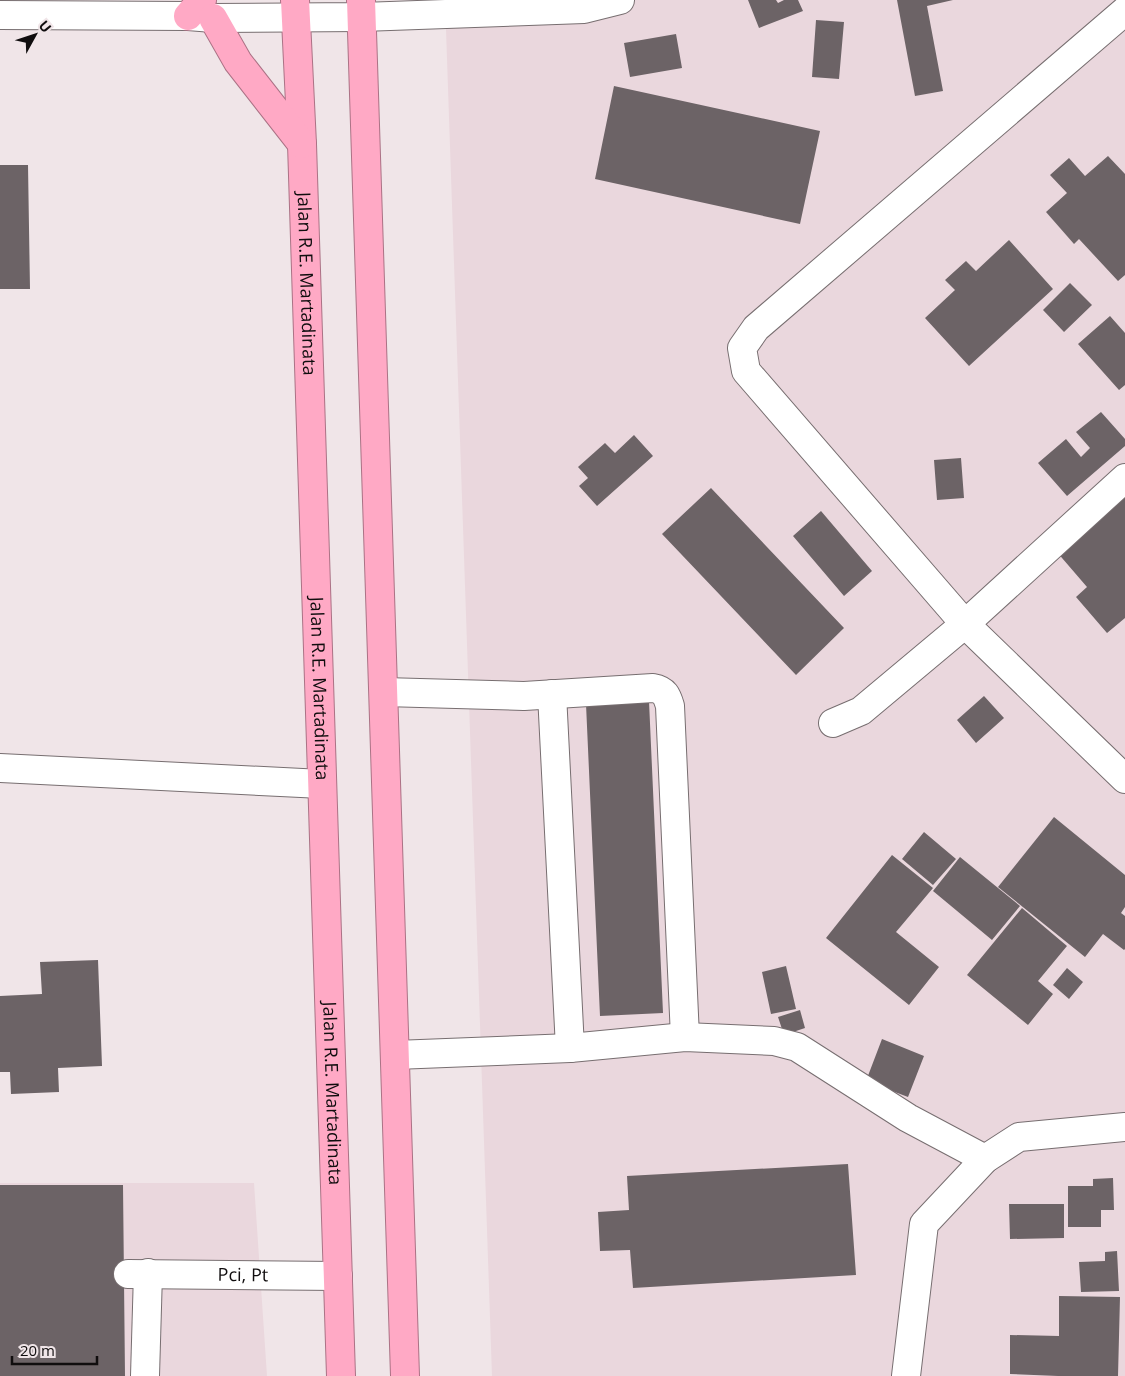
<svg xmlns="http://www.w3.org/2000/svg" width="1125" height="1376" font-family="'Open Sans',sans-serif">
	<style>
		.built { fill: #ead7dd }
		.building { fill: #6c6366 }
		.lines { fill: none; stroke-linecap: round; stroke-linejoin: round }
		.minor-casing { stroke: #776e70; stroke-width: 30 }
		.highway-casing { stroke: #ab7285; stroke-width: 30 }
		.minor { stroke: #fff; stroke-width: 28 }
		.highway { stroke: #ffa9c5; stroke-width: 28 }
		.labels { text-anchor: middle; stroke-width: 4.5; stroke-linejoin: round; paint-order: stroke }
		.street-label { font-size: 18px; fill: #100d0e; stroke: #f0e5e8 }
	</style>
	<rect width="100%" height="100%" fill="#f0e5e8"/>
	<path class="built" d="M445 0H1125V1376H492Z
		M0 1183H254L267 1376H0Z"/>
	<path class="building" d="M748 0H776L778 3 784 0H798L803 11 759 28Z
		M897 0H953L927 6 943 91 915 96Z
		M816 20 844 22 839 79 812 77Z
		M676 34 682 68 630 77 624 43Z
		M614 86 820 131 800 224 595 179Z
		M1108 156 1125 174V275L1118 281 1079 239 1074 244 1046 212 1067 193 1050 175 1069 158 1085 176Z
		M0 165H28L30 289H0Z
		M1009 240 1053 289 969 366 925 318 955 290 945 280 966 261 976 271Z
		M1070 283 1092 305 1064 332 1043 310Z
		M1110 316 1125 333V385L1119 390 1078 344Z
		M1101 412 1125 439V446L1067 496 1038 463 1066 439 1081 457 1090 448 1076 432Z
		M634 435 653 456 597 506 579 486 588 478 578 467 605 443 615 453Z
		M961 458 964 498 937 500 934 460Z
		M711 488 844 628 796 675 662 534Z
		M1125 491V618L1107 633 1076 597 1087 587 1056 551Z
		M821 511 872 571 844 596 793 536Z
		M984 696 1004 718 976 743 957 720Z
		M649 701 663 1013 600 1016 586 704Z
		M1054 817 1125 875V907L1121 913 1125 916V949L1124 950 1103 934 1085 957 998 887Z
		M924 832 956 859 933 885 902 859Z
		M892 855 933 888 896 932 939 967 909 1005 826 938Z
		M960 857 1020 906 992 940 933 891Z
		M1022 908 1067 946 1038 981 1053 994 1028 1025 967 975Z
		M98 960 102 1066 58 1068 59 1092 11 1094 10 1072H0V996L42 994 40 962Z
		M786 966 796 1009 771 1014 762 972Z
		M1067 968 1083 982 1069 999 1053 985Z
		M800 1010 805 1028 784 1035 778 1017Z
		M882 1039 924 1056 908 1097 866 1081Z
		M848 1164 856 1275 633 1288 630 1250 600 1251 598 1212 629 1210 627 1176Z
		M1113 1178 1114 1210H1101V1227H1068V1186H1093V1179Z
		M0 1185H123L125 1376H0Z
		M1009 1204H1064V1238L1010 1239Z
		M1117 1251 1119 1291 1081 1292 1079 1262 1105 1261V1252Z
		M1059 1296 1120 1297 1118 1376H1058L1010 1374V1335L1059 1336Z"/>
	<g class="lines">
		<g class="minor-casing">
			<g id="minor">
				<path d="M1125 11 756 328 742 348 746 371 965 624 1125 779"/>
				<path d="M0 15 188 16 213 18 362 17 584 9 620 0"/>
				<path d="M384 692 524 696 653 688C665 690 667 696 670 706L685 1037"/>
				<path d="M552 694 570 1048"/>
				<path d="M833 723 861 711 965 624 1125 478"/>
				<path d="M0 768 322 784"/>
				<path d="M395 1055 570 1048 685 1037 774 1041 797 1047 908 1118 985 1159"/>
				<path id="s1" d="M128 1274 338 1276"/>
				<path d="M145 1376 148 1273"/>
				<path d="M906 1376 924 1224 985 1159 1019 1137 1125 1127"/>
			</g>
		</g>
		<g class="highway-casing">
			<g id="highway">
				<path id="s2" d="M295 0 302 144 341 1376"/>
				<path d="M361 0 405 1376"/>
				<path d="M188 16 202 0"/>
				<path d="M213 18 238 62 302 144"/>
			</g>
		</g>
		<use href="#minor" class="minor"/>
		<use href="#highway" class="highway"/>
	</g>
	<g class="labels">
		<g class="street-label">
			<text dy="6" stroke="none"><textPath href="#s2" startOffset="284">Jalan R.E. Martadinata</textPath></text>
			<text dy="6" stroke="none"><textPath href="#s2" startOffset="689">Jalan R.E. Martadinata</textPath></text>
			<text dy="6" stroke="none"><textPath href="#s2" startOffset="1094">Jalan R.E. Martadinata</textPath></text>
			<text dy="6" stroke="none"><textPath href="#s1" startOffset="115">Pci, Pt</textPath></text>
		</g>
	</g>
	<g transform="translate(35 35) rotate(50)" stroke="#f0e5e8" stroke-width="4" paint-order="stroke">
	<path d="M0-4L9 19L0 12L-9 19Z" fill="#100d0e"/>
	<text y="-8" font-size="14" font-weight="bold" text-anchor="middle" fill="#100d0e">U</text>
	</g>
	<path d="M12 1356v8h85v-8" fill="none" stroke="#100d0e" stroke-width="2.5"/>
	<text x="20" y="1356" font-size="15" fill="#100d0e" stroke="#f0e5e8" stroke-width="4" paint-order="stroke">20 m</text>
</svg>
